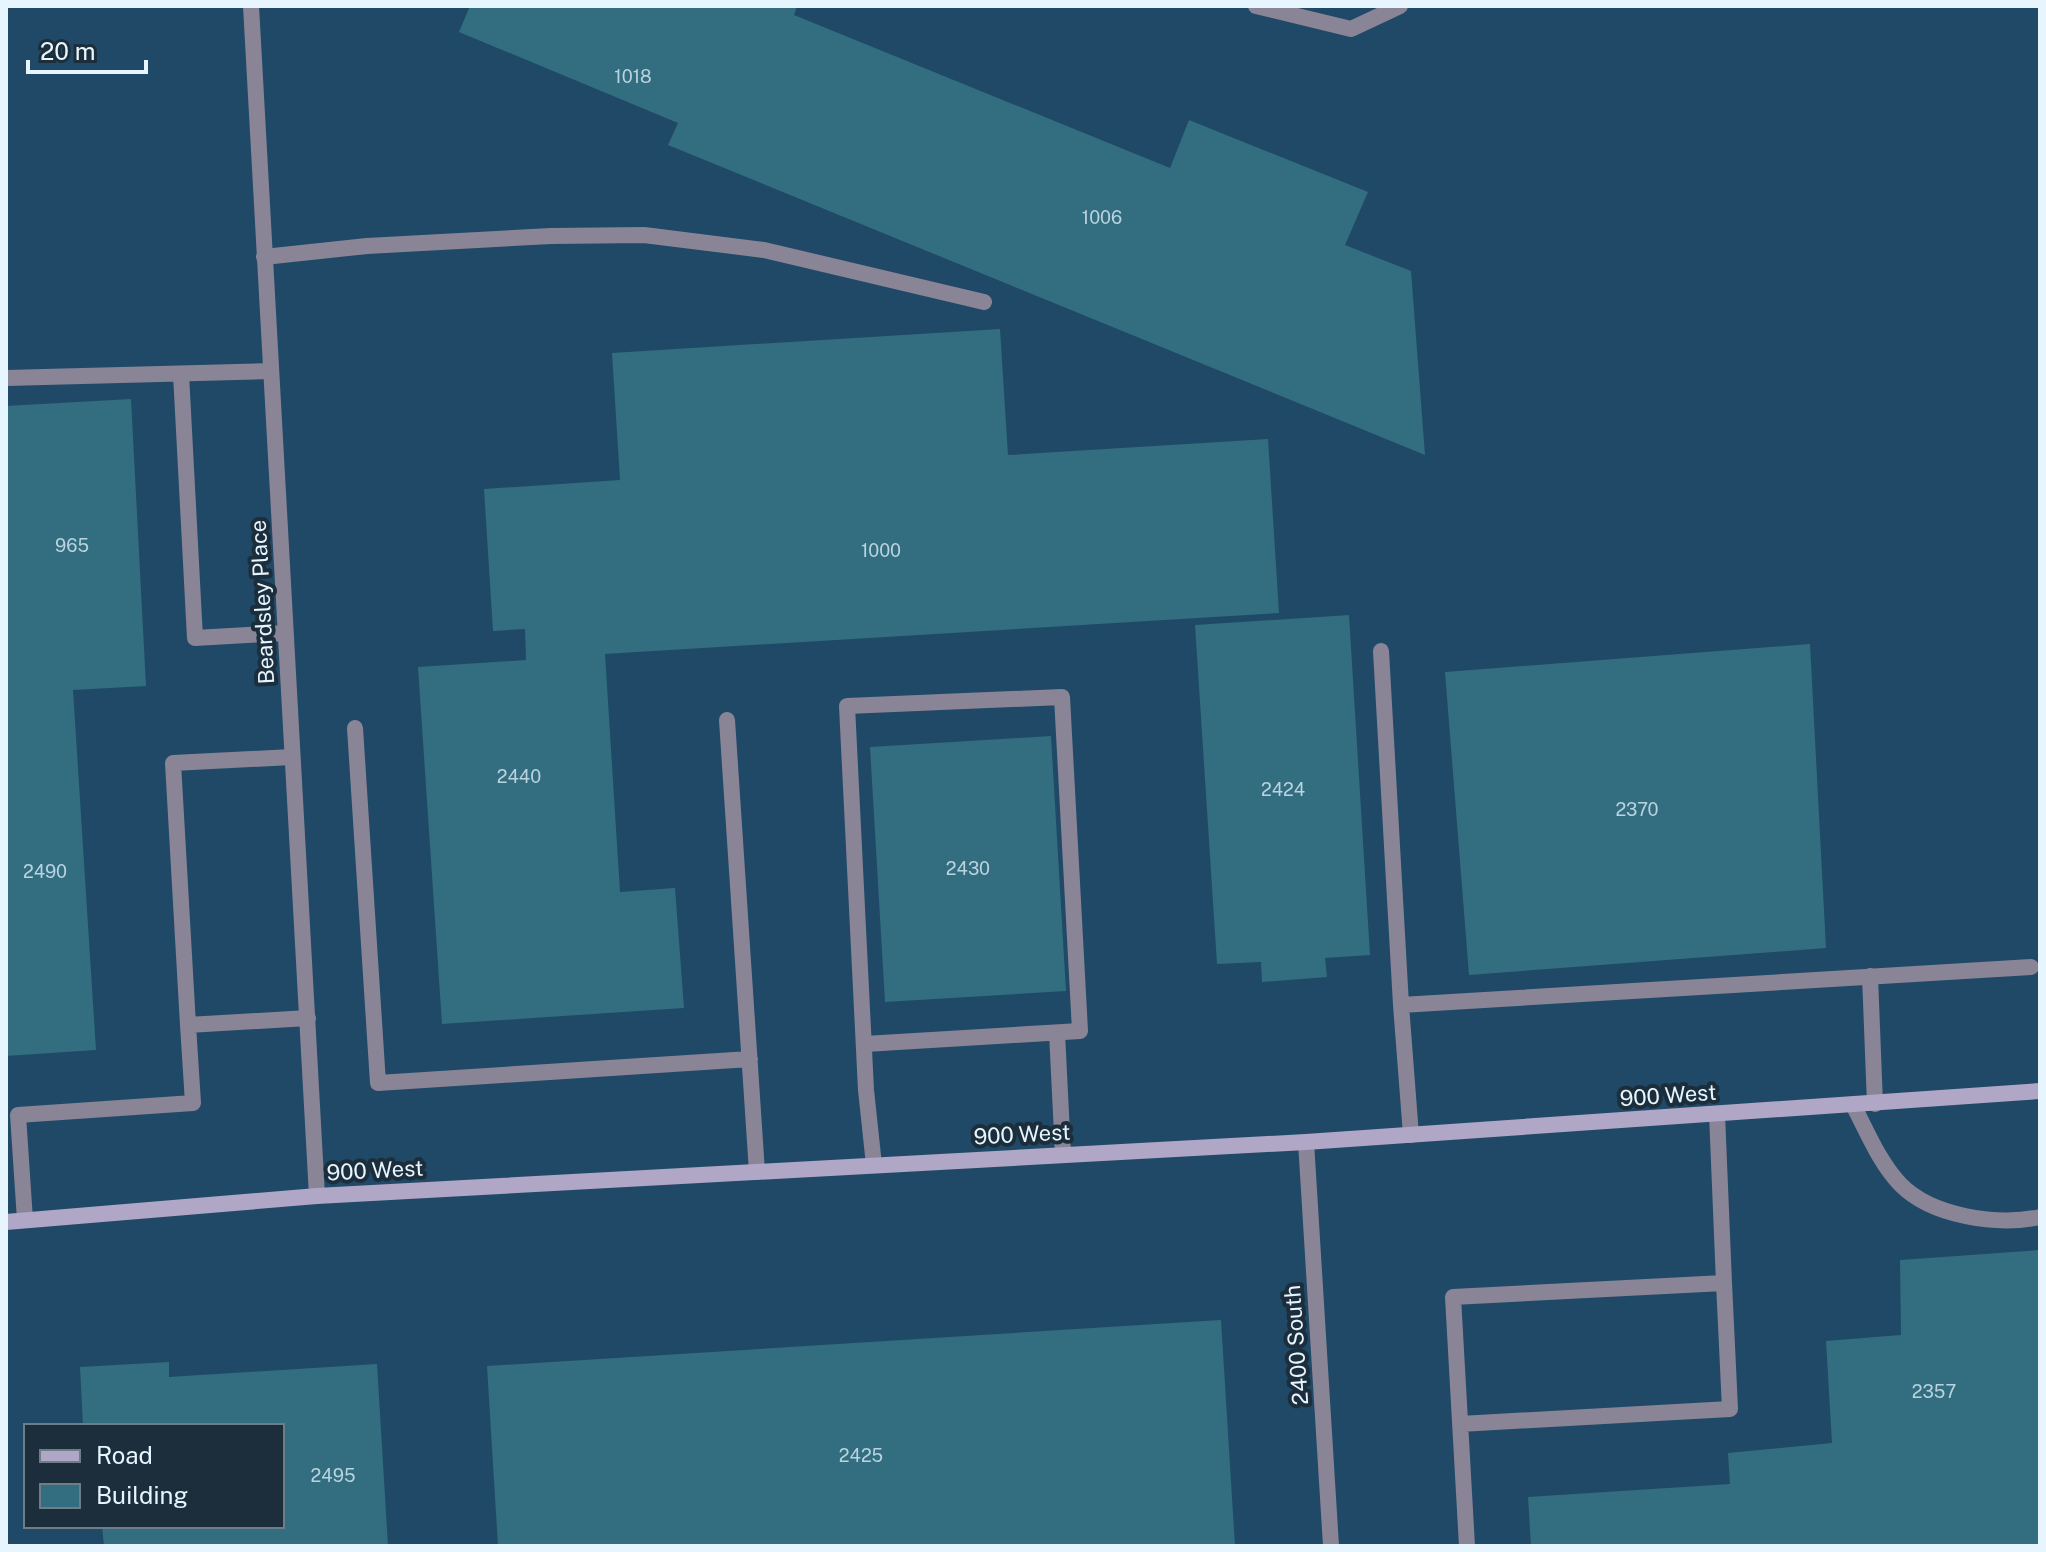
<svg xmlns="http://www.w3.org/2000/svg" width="2046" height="1552" font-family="'Public Sans',sans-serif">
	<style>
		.building { fill: #326e80 }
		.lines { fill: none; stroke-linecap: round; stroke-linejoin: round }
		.lane { stroke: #8a8497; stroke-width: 16 }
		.street { stroke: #8a8497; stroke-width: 16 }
		.secondary { stroke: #b0a6c5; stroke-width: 16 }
		.labels { text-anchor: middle; stroke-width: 8; stroke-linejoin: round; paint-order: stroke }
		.number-label { font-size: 18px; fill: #bad3df }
		.street-label { font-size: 22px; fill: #e7f5ff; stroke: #1c2e3b }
	</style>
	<rect width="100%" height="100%" fill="#1f4966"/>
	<path class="building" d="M470 6H797L794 15 1170 168 1189 120 1368 192 1345 245 1411 271 1425 455 668 145 678 123 459 32Z
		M1000 329 1008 455 1268 439 1279 613 605 654 620 892 675 888 684 1008 442 1024 418 667 526 660 525 629 493 631 484 489 620 480 612 353Z
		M131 399 146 686 73 690 96 1050 6 1056V406Z
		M1349 615 1370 955 1325 958 1327 977 1262 982 1261 962 1217 964 1195 625Z
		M1810 644 1826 948 1469 975 1445 672Z
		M1051 736 1066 991 885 1002 870 747Z
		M2040 1250V1546H1531L1528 1497 1730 1484 1728 1453 1832 1443 1826 1341 1901 1335 1900 1260Z
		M1221 1320 1235 1546H498L487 1366Z
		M169 1362V1377L377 1364 388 1546H104L102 1526H282V1426H83L80 1367Z"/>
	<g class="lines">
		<path class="lane" d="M1256 6 1351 29 1400 6
			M264 257 367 246 551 236 644 235 764 250 984 302
			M181 374 195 638 285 633
			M6 378 271 371
			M1381 651 1401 1005 2031 967
			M727 720 757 1172
			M355 728 378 1083 750 1059
			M292 757 173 763 188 1025 308 1018
			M1870 976 1875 1104
			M1401 1005 1411 1135
			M1057 1033 1063 1154
			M865 1044 1080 1031 1062 697 847 706 866 1090 874 1165
			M1853 1105C1867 1131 1879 1162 1900 1184 1932 1217 1998 1226 2040 1217
			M25 1220 18 1115 193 1103 188 1025
			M1460 1424 1730 1409 1724 1283
			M1467 1546 1453 1297 1724 1283 1717 1114"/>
		<path class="street" d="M251 6 317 1196
			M1306 1142 1331 1546"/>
		<path class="secondary" d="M6 1222 317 1196 1306 1142 2040 1091"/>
	</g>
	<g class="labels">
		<g class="number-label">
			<text x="633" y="83">1018</text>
			<text x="1102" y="224">1006</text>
			<text x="72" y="552">965</text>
			<text x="881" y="557">1000</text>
			<text x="519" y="783">2440</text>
			<text x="1283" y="796">2424</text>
			<text x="1637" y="816">2370</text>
			<text x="968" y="875">2430</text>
			<text x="45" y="878">2490</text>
			<text x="1934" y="1398">2357</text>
			<text x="861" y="1462">2425</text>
			<text x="333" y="1482">2495</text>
		</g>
		<g class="street-label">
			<text transform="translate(262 602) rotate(-93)" y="8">Beardsley Place</text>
			<text transform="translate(1668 1095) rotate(-4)" y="8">900 West</text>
			<text transform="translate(1022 1134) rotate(-3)" y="8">900 West</text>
			<text transform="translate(375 1170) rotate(-3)" y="8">900 West</text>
			<text transform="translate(1296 1345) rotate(-94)" y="8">2400 South</text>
		</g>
	</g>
	<rect width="2046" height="1552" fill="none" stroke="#e7f5ff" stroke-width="16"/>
	<rect x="24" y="1424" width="260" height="104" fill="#1c2e3b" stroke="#6d7e89" stroke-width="2"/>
	<rect x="40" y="1450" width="40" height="12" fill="#b0a6c5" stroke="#6d7e89" stroke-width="2"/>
	<text x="96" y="1464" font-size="24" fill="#e7f5ff">Road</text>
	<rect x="40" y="1484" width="40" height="24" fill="#326e80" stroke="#6d7e89" stroke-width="2"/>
	<text x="96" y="1504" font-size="24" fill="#e7f5ff">Building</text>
	<path d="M28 60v12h118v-12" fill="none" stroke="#e7f5ff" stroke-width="4"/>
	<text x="40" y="60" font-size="24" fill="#e7f5ff" stroke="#1c2e3b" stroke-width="6" paint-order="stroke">20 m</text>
</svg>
